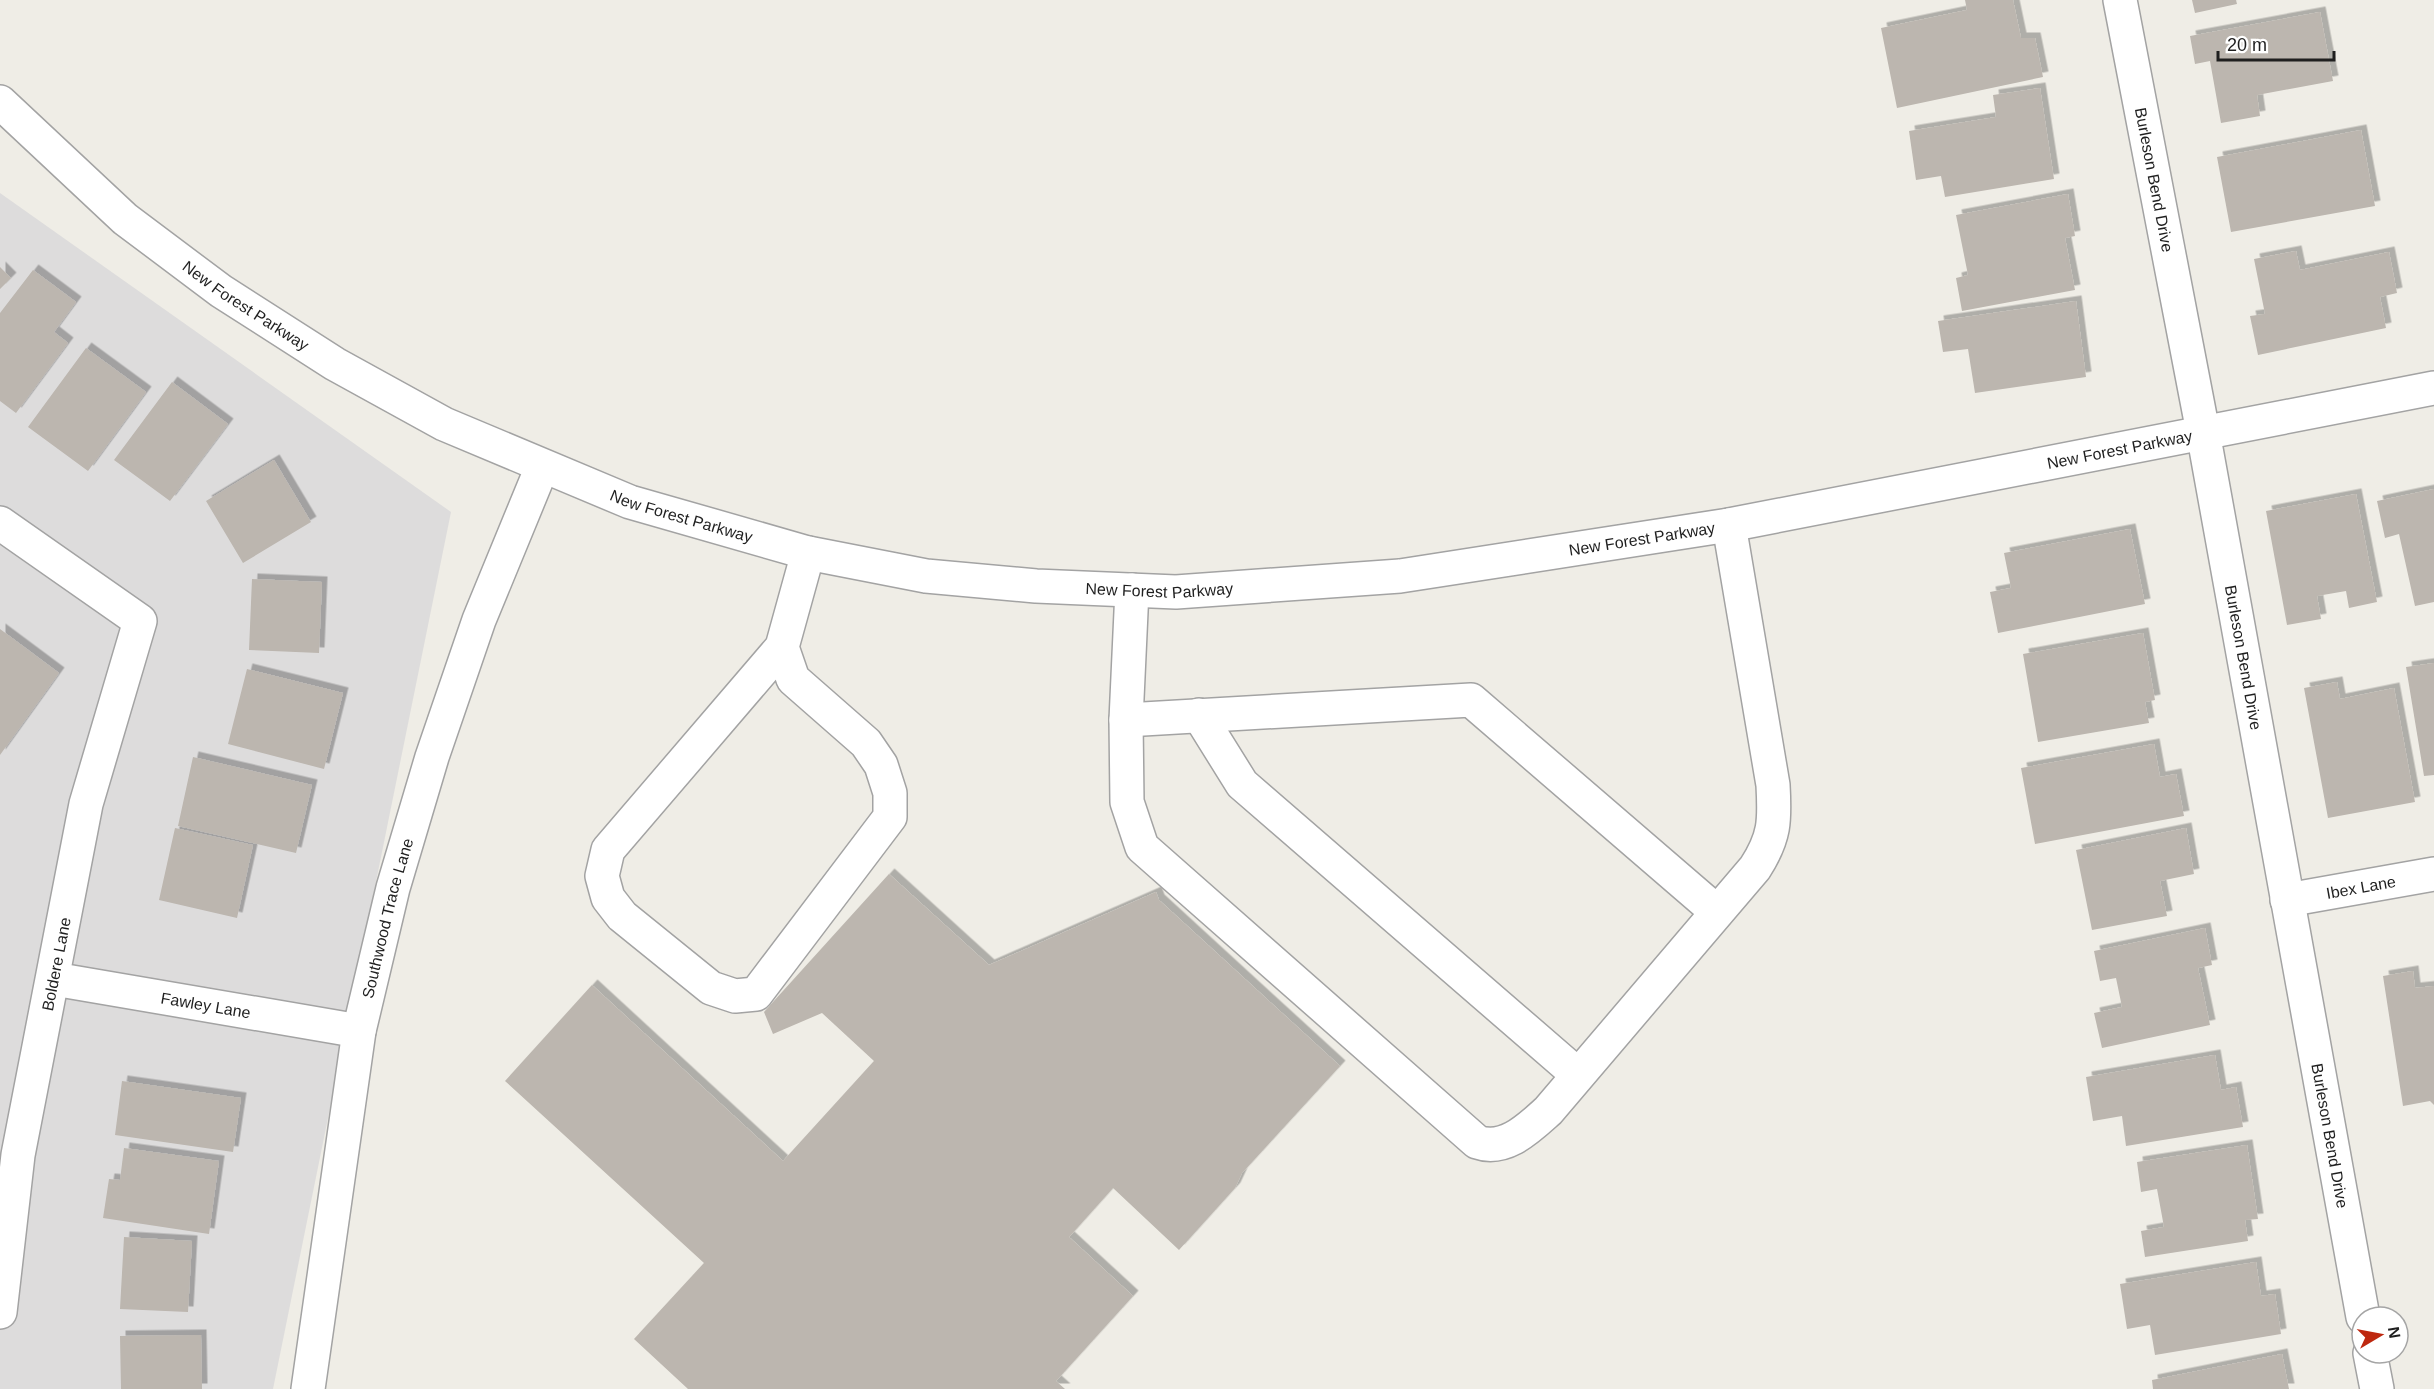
<svg xmlns="http://www.w3.org/2000/svg" width="2434" height="1389" font-family="Helvetica,sans-serif">
	<style>
		.residential { fill: #dddcdc }
		.building { fill: #bcb6af; filter: url(#shadow) }
		.lines { fill: none; stroke-linecap: round; stroke-linejoin: round }
		.minor-casing { stroke: #a3a3a3; stroke-width: 36 }
		.minor { stroke: #fff; stroke-width: 33 }
		.labels { text-anchor: middle; stroke-width: 6; stroke-linejoin: round; paint-order: stroke }
		.street-label { font-size: 16px; fill: #1f1f1f; stroke: #fff }
	</style>
	<defs>
		<filter id="shadow"><feDropShadow dx="5.5" dy="-5.5" stdDeviation="0" flood-color="#0004"/></filter>
	</defs>
	<rect width="100%" height="100%" fill="#efede6"/>
	<path class="residential" d="M0 193 451 512 273 1389H0Z"/>
	<path class="building" d="M1965 0H2013L2021 38H2035L2043 77 1897 108 1881 28 1967 10Z
		M2192 0H2236L2237 4 2195 13Z
		M2320 12 2333 81 2257 95 2260 116 2221 123 2210 61 2195 64 2190 36Z
		M2040 88 2054 179 1945 197 1941 176 1916 180 1909 131 1996 117 1993 95Z
		M2361 130 2375 206 2231 232 2217 157Z
		M2068 194 2075 236 2065 238 2075 290 1962 311 1956 278 1968 275 1956 215Z
		M2296 251 2300 270 2389 252 2397 293 2380 297 2386 328 2258 355 2250 316 2265 314 2254 259Z
		M0 267 11 278 0 289Z
		M33 270 76 302 54 332 68 343 16 413 0 401V313Z
		M2076 301 2086 377 1975 393 1968 349 1943 352 1938 321Z
		M86 348 146 392 88 471 28 427Z
		M172 382 228 424 170 501 114 460Z
		M274 460 311 522 243 563 206 501Z
		M2434 489V602L2415 606 2399 534 2385 538 2377 501Z
		M2356 494 2377 602 2349 608 2346 591 2317 596 2321 619 2287 625 2266 511Z
		M2130 529 2145 604 1998 633 1990 592 2011 588 2004 553Z
		M252 579 322 582 319 653 249 650Z
		M0 629 59 673 0 755Z
		M2143 633 2155 700 2145 702 2149 723 2038 742 2023 654Z
		M2434 663V775L2424 776 2406 667Z
		M247 669 343 693 324 769 228 744Z
		M2337 682 2340 699 2394 688 2415 802 2328 818 2304 688Z
		M2154 744 2160 777 2176 774 2184 816 2035 844 2021 768Z
		M193 757 312 785 296 853 178 826Z
		M175 828 253 845 237 918 159 900Z
		M2186 828 2194 874 2160 881 2167 916 2092 930 2076 850Z
		M889 874 989 965 1156 892 1159 900 1340 1066 1242 1173 1235 1188 1179 1250 1113 1188 1069 1237 1133 1296 1056 1381 1065 1389H688L634 1339 704 1263 505 1081 592 985 783 1161 874 1061 822 1013 773 1034 764 1012Z
		M2205 928 2212 965 2198 968 2210 1025 2102 1048 2094 1013 2122 1007 2116 978 2100 981 2094 951Z
		M2413 971 2415 988 2434 986V1105L2430 1101 2403 1106 2383 976Z
		M2215 1055 2221 1090 2236 1087 2243 1127 2126 1146 2122 1116 2093 1121 2086 1077Z
		M122 1081 241 1098 233 1152 115 1135Z
		M2247 1145 2258 1219 2245 1220 2248 1241 2145 1257 2141 1231 2164 1227 2157 1189 2141 1192 2137 1162Z
		M124 1148 219 1161 209 1234 103 1218 109 1179 120 1180Z
		M124 1237 192 1241 188 1312 120 1309Z
		M2256 1262 2261 1296 2275 1294 2281 1334 2155 1355 2150 1325 2127 1329 2120 1284Z
		M201 1335 202 1389H121L120 1336Z
		M2282 1354 2289 1389H2153L2152 1380Z"/>
	<g class="lines">
		<g class="minor-casing">
			<g id="minor">
				<path id="s1" d="M2120 0 2203 432 2363 1317"/>
				<path id="s2" d="M0 102 125 219 221 291 335 364 444 424 630 502 808 553 926 576 1036 586 1176 592 1400 576 1729 525 2434 388"/>
				<path d="M0 523 140 621 86 804 18 1155 0 1312"/>
				<path d="M1132 590 1126 720 1127 802 1142 847 1477 1142C1505 1152 1529 1128 1548 1111L1755 868C1775 837 1775 821 1773 785L1729 525"/>
				<path d="M782 647 608 850 602 876 608 898 622 916 711 988 735 996 756 994 890 817V793L881 765 866 743 793 679 782 647 808 553"/>
				<path d="M1199 715 1242 784 1578 1075"/>
				<path d="M1126 720 1471 700 1717 912"/>
				<path id="s3" d="M2287 900 2434 874"/>
				<path id="s4" d="M54 979 359 1031"/>
				<path d="M2370 1353 2377 1389"/>
				<path id="s5" d="M308 1389 359 1031 393 888 432 757 479 620 542 467"/>
			</g>
		</g>
		<use href="#minor" class="minor"/>
	</g>
	<g class="labels">
		<g class="street-label">
			<text dy="6" stroke="none"><textPath href="#s1" startOffset="183">Burleson Bend Drive</textPath></text>
			<text dy="6" stroke="none"><textPath href="#s2" startOffset="320">New Forest Parkway</textPath></text>
			<text dy="6" stroke="none"><textPath href="#s2" startOffset="2264">New Forest Parkway</textPath></text>
			<text dy="6" stroke="none"><textPath href="#s2" startOffset="806">New Forest Parkway</textPath></text>
			<text dy="6" stroke="none"><textPath href="#s2" startOffset="1778">New Forest Parkway</textPath></text>
			<text dy="6" stroke="none"><textPath href="#s2" startOffset="1292">New Forest Parkway</textPath></text>
			<text dy="6" stroke="none"><textPath href="#s1" startOffset="669">Burleson Bend Drive</textPath></text>
			<text dy="6" stroke="none"><textPath href="#s3" startOffset="75">Ibex Lane</textPath></text>
			<text dy="6" stroke="none"><textPath href="#s5" startOffset="478">Southwood Trace Lane</textPath></text>
			<text transform="translate(56 964) rotate(-79)" y="6">Boldere Lane</text>
			<text dy="6" stroke="none"><textPath href="#s4" startOffset="154">Fawley Lane</textPath></text>
			<text dy="6" stroke="none"><textPath href="#s1" startOffset="1155">Burleson Bend Drive</textPath></text>
		</g>
	</g>
	<g transform="translate(2380 1335) rotate(80)"><circle r="28" fill="#ffffff" stroke="#a5a5a5" stroke-width="1.5"/>
	<path d="M0-4.5L10 22L0 15L-10 22Z" fill="#be280f"/>
	<text y="-9" font-size="16" font-weight="bold" text-anchor="middle" fill="#1f1f1f">N</text>
	</g>
	<path d="M2218 51v9h116v-9" fill="none" stroke="#1f1f1f" stroke-width="3"/>
	<text x="2227" y="51" font-size="18" fill="#1f1f1f" stroke="#ffffff" stroke-width="4.5" paint-order="stroke">20 m</text>
</svg>
